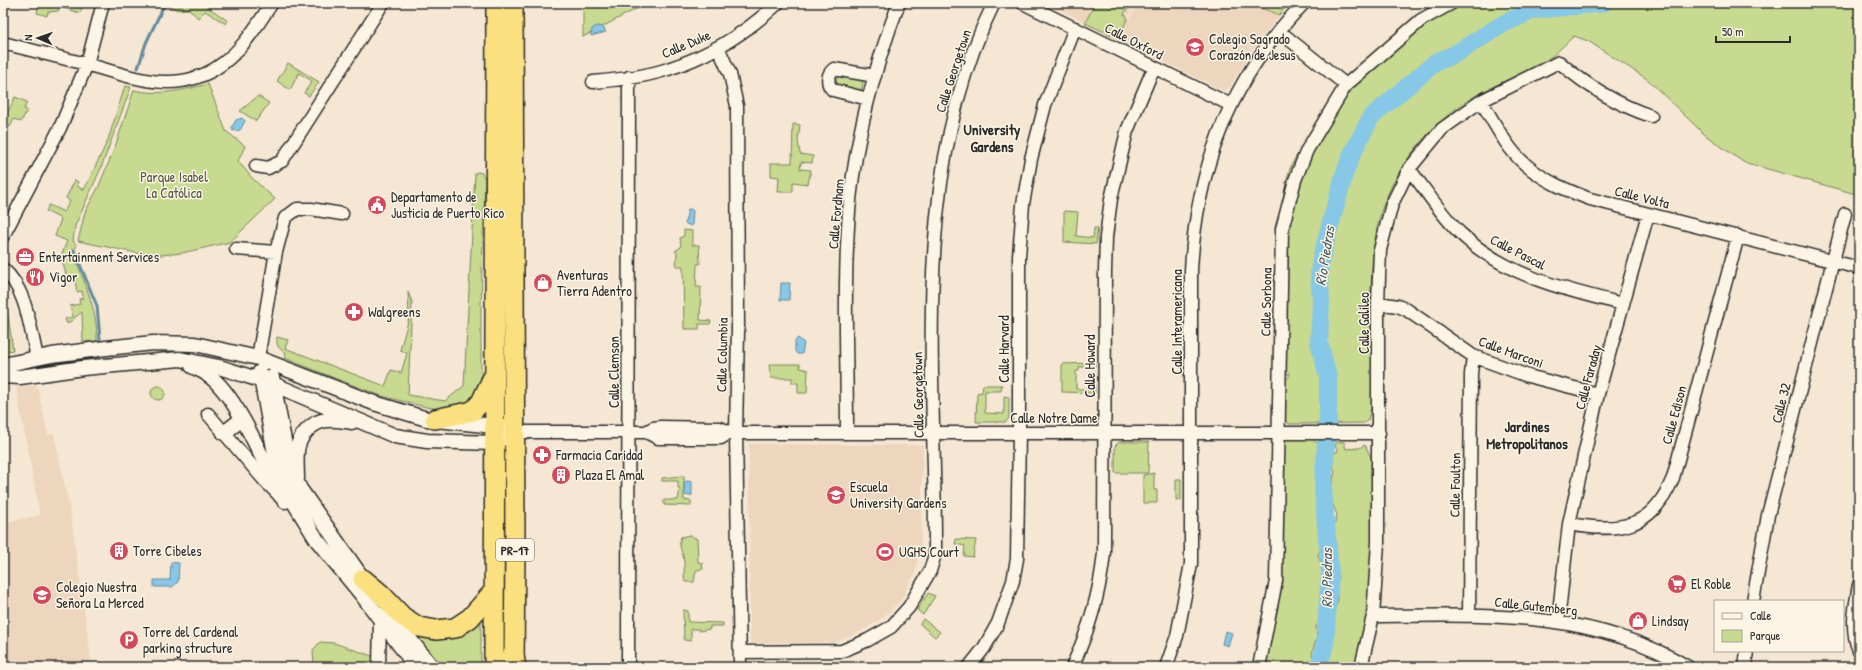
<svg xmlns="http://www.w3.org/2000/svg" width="1862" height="670" font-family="'Patrick Hand',sans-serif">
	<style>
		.built { fill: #edd6bd }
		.green { fill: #c7da8f; stroke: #79825d }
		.water { fill: #87c8e8; stroke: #62899c }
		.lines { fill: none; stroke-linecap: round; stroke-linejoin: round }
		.stream { stroke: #62899c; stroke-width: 3 }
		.river { stroke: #87c8e8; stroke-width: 18 }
		.minor-casing { stroke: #2b2b2b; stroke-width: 15 }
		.tertiary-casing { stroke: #2b2b2b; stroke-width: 17 }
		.trunk-casing { stroke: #2b2b2b; stroke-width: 22 }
		.motorway-casing { stroke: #2b2b2b; stroke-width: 24 }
		.minor { stroke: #fcf5e5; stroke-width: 12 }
		.tertiary { stroke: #fcf5e5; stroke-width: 14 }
		.trunk { stroke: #fbe080; stroke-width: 19 }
		.motorway { stroke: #fbe080; stroke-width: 21 }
		.labels { text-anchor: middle; stroke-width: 3; stroke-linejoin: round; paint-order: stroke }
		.shield { fill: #fcf5e5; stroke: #6a6863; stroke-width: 1 }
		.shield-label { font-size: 13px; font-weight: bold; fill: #2b2b2b }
		.poi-label { font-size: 14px; fill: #2b2b2b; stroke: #fcf5e5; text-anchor: start }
		.street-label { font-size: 14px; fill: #2b2b2b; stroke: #fcf5e5 }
		.park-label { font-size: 14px; fill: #525744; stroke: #fcf5e5 }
		.neighbourhood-label { font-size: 15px; font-weight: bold; fill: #2b2b2b; stroke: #fcf5e5 }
		.water-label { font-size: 15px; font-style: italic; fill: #475a64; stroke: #fcf5e5 }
	</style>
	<rect width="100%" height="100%" fill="#f5e7d3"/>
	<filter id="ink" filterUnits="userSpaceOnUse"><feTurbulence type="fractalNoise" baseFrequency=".025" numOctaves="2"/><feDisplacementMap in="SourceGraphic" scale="8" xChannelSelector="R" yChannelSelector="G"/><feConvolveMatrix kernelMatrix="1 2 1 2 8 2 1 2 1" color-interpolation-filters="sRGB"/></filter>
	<g filter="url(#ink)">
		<path class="built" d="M1046 3H1137L1129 15 1120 34 1138 3H1290L1253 49 1230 87 1224 91 1118 39 1119 35 1118 38Z
			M33 385 38 389 48 435 54 434 71 516 92 667H3V523L40 515 16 388Z
			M749 444 923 445 921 546 915 573 901 600 884 617 862 631 837 642 750 643Z"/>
		<path class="green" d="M48 3 78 4 77 7 82 8 80 13 60 7 58 11 48 12 47 16 37 13 39 5Z
			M167 3H202L228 21 226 24 205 11 198 18 189 9 177 10Z
			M583 3H651L636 9 583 37Z
			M1095 3H1131L1124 14 1128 18 1118 38 1085 23Z
			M1262 3H1290L1279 15 1261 8Z
			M1455 3H1859V195L1743 162 1705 135 1647 79 1588 41 1574 36C1564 45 1553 57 1542 63 1516 77 1488 87 1464 103 1427 128 1394 170 1381 212 1368 257 1371 307 1372 354 1373 371 1371 388 1372 405L1368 420 1364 423 1289 424 1285 420 1283 383 1289 377V373L1284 377 1281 210C1284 193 1288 156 1305 149L1342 95 1399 42Z
			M288 63 319 82 309 96 304 93 312 81 299 73 290 90 277 81Z
			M838 76 863 80 862 89 859 91 841 87 836 81Z
			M208 84 226 131 245 146 238 161 252 178 275 199 230 242 182 253 151 256 78 241 85 212 98 188 115 147 134 90C160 96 183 90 208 84Z
			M125 86 131 87 101 168 75 226 73 241 77 246 73 251C83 280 98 310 97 341L83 342 82 312 67 324 65 319 73 317 70 306 80 304 79 299 83 298 82 291 77 292 74 276 66 278 65 274H66L61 257 67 241 55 236 61 219 46 211 49 205 64 212 70 201 66 198 75 180 78 182 77 186 84 190 108 140Z
			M258 96 269 103 256 121 240 111Z
			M15 97 27 102 24 109 27 110 21 122 14 119 10 127 3 122Z
			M793 124 800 125 798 140 800 154 813 156 812 163 801 162 800 169 811 170 808 184 793 182V192H778L779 177 771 176V163H792Z
			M478 172 482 173 485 179 481 304V390L478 400 458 412 426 407 382 396 339 380 285 358 286 353C279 349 276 346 277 337L288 340 285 348 385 386 391 370 401 373 407 353 400 350 409 318 408 292 412 302 408 395 445 401 464 386 475 173Z
			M1064 211 1078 212 1076 236 1093 238 1094 228H1098L1096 244 1064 242Z
			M684 230 692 231V245H699L700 264H697L696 287H701L700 320 711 321 710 324H699V329H684L683 266H676L677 252 675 251 681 247 680 238 684 236Z
			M3 299 8 315 13 350 3 352V325H5Z
			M1091 363H1095V367H1079V371H1076V389H1090V372H1095V393L1062 392V364Z
			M772 364H800V368L808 370 807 393H798V383H792V378H771L769 365Z
			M983 385H1002L1001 391H985V413L1004 414V396L1009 397V418L1006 422H976L977 393 982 392Z
			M151 393a7 7 0 1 1 14 0a7 7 0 1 1-14 0Z
			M1282 436C1295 436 1309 433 1319 445 1328 456 1317 477 1317 489 1316 511 1327 535 1318 555L1323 569 1321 588 1324 595 1323 607 1325 612 1324 618 1316 626 1317 637 1312 653 1313 659 1309 667H1260L1265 641Z
			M1119 442H1149L1148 473H1115V446Z
			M1337 442H1344L1346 449 1359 448 1365 445 1372 459C1370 528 1377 600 1355 667H1324C1323 658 1326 655 1331 649L1333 625 1331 617 1338 601 1335 587 1339 576 1332 568 1335 559 1331 554 1333 547 1330 539 1337 515 1329 495 1335 471 1331 461 1334 453 1338 451 1335 446Z
			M1154 473V490H1157V503H1143V475Z
			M681 476H684V500L691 501V506L664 505V500H678L680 489H678V481H662V478Z
			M1176 479H1181V500H1176Z
			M690 535 697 539 698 562 702 563 703 569 696 570 694 582H685C683 576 685 568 684 562 684 553 677 547 681 537Z
			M956 539 976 540 973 557 964 556 965 546 955 544Z
			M928 593 935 596 923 615 917 610Z
			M683 610 688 611V622L723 623V626H710V629L699 631V629H691V641L684 640Z
			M481 612V667H443L414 633Z
			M923 619 940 632 935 637 920 624Z
			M320 642 334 643 372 656 375 660V667H314L313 650Z"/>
		<path class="water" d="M597 26 603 27 606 32 591 36 592 29Z
			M242 118 245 121 240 130 233 131 232 127 236 120Z
			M688 209H691L693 211 692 225 690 226 685 223Z
			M781 283H790L789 300H780Z
			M798 338 804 343 802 354H797L795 351V341Z
			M688 481 692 482V495L689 496 685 495 684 482Z
			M171 562 179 563 178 582 172 587H154V580H170Z
			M1225 631 1232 633 1228 646 1222 644Z"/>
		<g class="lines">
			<path class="stream" d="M138 68 146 43 165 3
				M74 250 97 306 100 339"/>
			<path class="river" d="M1319 667 1325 643 1330 574 1323 488 1328 417V377L1319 342 1321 300 1319 273 1321 259 1331 222 1344 175 1352 154 1371 117 1436 62 1455 54 1503 24 1533 10 1603 3"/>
			<g class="minor-casing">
				<path id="minor" d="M1023 3 1231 105
					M1279 31 1346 85
					M3 43C31 50 58 57 86 64 132 77 178 97 222 64 244 48 257 25 272 3
					M718 47 730 74 737 106 738 330 736 433 740 667
					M593 82C617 80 645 77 668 69 709 56 747 32 778 3
					M868 99 833 90C826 84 827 74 834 69L875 76
					M1481 101C1494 122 1506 148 1525 164 1544 181 1566 190 1590 199L1859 268
					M256 166 268 168 282 161 383 3
					M1409 169C1426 190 1441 215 1460 233 1505 276 1566 290 1623 304
					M3 236 60 128 87 64 103 3
					M236 249 276 252
					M3 269C27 289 30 329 37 357
					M1378 303 1398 306 1407 310 1473 356 1528 376 1598 394
					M258 358 276 252 285 218 297 209H311L342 214
					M208 414 265 481 277 493
					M514 432H646L653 428 661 427 720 428 730 432 736 433H1379
					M646 432 658 438H721L730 432
					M847 433C847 355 843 277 850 200 857 132 875 66 899 3
					M1569 524C1620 533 1652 529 1673 478L1738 236
					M1859 585C1855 608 1850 628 1859 651
					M1753 601 1768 515 1845 214
					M1469 615 1471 374 1473 356
					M1373 616C1482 615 1591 609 1688 667
					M1558 621 1569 524 1582 465 1598 394 1648 214
					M740 652 842 651 868 640 891 627 909 607 930 571 935 554C936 370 909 174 994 3
					M379 667 380 619 384 616
					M628 667 629 77
					M969 667 984 648 998 623 1013 581 1017 559 1019 432V256L1023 204 1031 159 1045 105 1075 28
					M1072 667C1089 630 1100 593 1104 553L1105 272 1106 237 1111 199 1127 131 1154 67
					M1166 667 1177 636 1191 564V271C1196 168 1231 77 1304 3
					M1259 667 1276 581 1282 229 1295 180 1307 150 1346 85 1421 20 1452 3
					M1361 667 1373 616 1378 543V303L1380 250 1392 204 1409 169 1442 129 1481 101 1559 62C1587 86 1615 104 1651 116
					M1745 667 1747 651"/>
			</g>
			<g class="tertiary-casing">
				<path id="tertiary" d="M3 365 52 355 106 348 153 343 195 344 258 358 374 403 427 419 494 426 504 429
					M192 366C197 369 204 371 208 375 237 395 264 463 280 495L285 501
					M260 372 277 465 290 496 317 540 362 595 416 667
					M3 376 20 377 83 368 180 359 219 367 273 384 395 436 427 441 494 443 514 432
					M272 377 289 467 300 489 368 586
					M224 433 242 419
					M297 479C297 470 296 460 297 451 298 437 312 421 327 420 335 419 344 421 352 422
					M387 611 432 667"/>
			</g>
			<g class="trunk-casing">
				<path id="trunk" d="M513 3 515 548 514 667
					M435 419 473 411 481 402 492 379
					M363 579 381 594 403 617 419 627 436 630 455 628 470 618 493 592
					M494 667 496 3"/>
			</g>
			<g class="motorway-casing">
				<path id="motorway" d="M513 656 515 667"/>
			</g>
			<use href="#minor" class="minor"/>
			<use href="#tertiary" class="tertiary"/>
			<use href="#trunk" class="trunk"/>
			<use href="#motorway" class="motorway"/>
		</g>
	</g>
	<defs>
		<g id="school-disc" transform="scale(1)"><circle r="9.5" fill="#d1495b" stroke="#fcf5e5"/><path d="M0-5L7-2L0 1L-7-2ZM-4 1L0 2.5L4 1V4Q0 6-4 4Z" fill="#fff"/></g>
		<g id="civic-disc" transform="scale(1)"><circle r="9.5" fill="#d1495b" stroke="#fcf5e5"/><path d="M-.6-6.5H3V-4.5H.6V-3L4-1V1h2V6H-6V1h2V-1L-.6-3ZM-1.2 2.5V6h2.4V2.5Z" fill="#fff"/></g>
		<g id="office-disc" transform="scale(1)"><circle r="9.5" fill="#d1495b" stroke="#fcf5e5"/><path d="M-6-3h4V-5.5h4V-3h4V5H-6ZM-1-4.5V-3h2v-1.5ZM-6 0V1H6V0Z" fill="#fff"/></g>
		<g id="restaurant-disc" transform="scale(1)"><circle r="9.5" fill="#d1495b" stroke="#fcf5e5"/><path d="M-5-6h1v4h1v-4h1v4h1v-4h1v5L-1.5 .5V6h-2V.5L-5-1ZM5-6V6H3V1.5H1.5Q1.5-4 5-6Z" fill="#fff"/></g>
		<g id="shop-disc" transform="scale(1)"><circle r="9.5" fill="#d1495b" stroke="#fcf5e5"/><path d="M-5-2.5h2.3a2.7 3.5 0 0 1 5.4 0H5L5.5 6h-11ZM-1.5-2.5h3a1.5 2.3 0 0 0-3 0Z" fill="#fff"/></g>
		<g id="pharmacy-disc" transform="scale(1)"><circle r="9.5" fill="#d1495b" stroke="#fcf5e5"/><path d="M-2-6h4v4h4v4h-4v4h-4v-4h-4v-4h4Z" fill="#fff"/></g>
		<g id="building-disc" transform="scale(1)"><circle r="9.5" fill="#d1495b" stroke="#fcf5e5"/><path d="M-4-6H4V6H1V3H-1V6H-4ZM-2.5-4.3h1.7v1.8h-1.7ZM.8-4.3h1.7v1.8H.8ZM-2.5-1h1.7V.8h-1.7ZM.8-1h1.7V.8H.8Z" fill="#fff"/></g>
		<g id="stadium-disc" transform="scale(1)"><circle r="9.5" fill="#d1495b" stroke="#fcf5e5"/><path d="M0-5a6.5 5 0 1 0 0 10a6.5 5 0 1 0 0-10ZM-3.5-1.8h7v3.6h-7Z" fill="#fff"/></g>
		<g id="supermarket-disc" transform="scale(1)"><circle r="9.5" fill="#d1495b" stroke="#fcf5e5"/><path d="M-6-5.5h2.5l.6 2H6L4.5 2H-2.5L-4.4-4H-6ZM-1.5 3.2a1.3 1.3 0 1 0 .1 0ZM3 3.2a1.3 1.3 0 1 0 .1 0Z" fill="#fff"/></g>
		<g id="parking-disc" transform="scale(1)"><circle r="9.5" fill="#d1495b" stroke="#fcf5e5"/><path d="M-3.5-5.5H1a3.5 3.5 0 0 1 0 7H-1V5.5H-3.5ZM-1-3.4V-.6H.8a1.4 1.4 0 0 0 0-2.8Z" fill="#fff"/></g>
	</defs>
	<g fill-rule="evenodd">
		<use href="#school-disc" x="1195" y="47"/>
		<use href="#civic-disc" x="377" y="205"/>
		<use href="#office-disc" x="25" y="257"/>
		<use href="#restaurant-disc" x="35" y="277"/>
		<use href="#shop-disc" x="543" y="283"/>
		<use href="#pharmacy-disc" x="354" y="312"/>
		<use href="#pharmacy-disc" x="542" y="455"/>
		<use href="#building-disc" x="561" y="475"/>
		<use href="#school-disc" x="836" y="495"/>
		<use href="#building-disc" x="119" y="551"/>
		<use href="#stadium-disc" x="885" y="552"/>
		<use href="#supermarket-disc" x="1677" y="584"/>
		<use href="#school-disc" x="42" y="595"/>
		<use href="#shop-disc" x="1638" y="621"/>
		<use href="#parking-disc" x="129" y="640"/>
	</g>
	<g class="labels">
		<rect class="shield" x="496" y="539" width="38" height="22" rx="3"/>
		<g class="shield-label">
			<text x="515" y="555">PR-17</text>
		</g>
		<g class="poi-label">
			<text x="1209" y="44">Colegio Sagrado<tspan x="1209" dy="16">Corazón de Jesus</tspan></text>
			<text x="391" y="202">Departamento de<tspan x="391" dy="16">Justicia de Puerto Rico</tspan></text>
			<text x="39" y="262">Entertainment Services</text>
			<text x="557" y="280">Aventuras<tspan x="557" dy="16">Tierra Adentro</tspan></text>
			<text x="49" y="282">Vigor</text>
			<text x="368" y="317">Walgreens</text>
			<text x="556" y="460">Farmacia Caridad</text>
			<text x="575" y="480">Plaza El Amal</text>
			<text x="850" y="492">Escuela<tspan x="850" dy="16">University Gardens</tspan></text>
			<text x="133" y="556">Torre Cibeles</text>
			<text x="899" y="557">UGHS Court</text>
			<text x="1691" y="589">El Roble</text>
			<text x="56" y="592">Colegio Nuestra<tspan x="56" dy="16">Señora La Merced</tspan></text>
			<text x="1652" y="626">Lindsay</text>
			<text x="143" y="637">Torre del Cardenal<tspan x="143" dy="16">parking structure</tspan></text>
		</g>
		<g class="street-label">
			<text transform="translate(1134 41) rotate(27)" y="5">Calle Oxford</text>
			<text transform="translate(686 44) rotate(-23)" y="5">Calle Duke</text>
			<text transform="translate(953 71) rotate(-72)" y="5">Calle Georgetown</text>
			<text transform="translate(1642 197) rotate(14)" y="5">Calle Volta</text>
			<text transform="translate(836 214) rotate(-85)" y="5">Calle Fordham</text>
			<text transform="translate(1518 252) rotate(27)" y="5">Calle Pascal</text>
			<text transform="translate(1266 302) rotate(-89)" y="5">Calle Sorbona</text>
			<text transform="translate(1177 322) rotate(-90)" y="5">Calle Interamericana</text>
			<text transform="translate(1364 323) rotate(-90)" y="5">Calle Galileo</text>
			<text transform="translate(1004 349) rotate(-90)" y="5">Calle Harvard</text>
			<text transform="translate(1511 352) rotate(20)" y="5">Calle Marconi</text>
			<text transform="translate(722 355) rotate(-89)" y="5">Calle Columbia</text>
			<text transform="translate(1090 366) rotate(-90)" y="5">Calle Howard</text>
			<text transform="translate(614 372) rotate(-90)" y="5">Calle Clemson</text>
			<text transform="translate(1588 377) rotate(-75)" y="5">Calle Faraday</text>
			<text transform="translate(918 395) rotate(-91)" y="5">Calle Georgetown</text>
			<text transform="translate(1781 403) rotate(-76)" y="5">Calle 32</text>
			<text transform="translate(1674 415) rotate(-75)" y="5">Calle Edison</text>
			<text x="1054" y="423">Calle Notre Dame</text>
			<text transform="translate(1455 485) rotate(-89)" y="5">Calle Foulton</text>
			<text transform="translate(1536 606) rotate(6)" y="5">Calle Gutemberg</text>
		</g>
		<g class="park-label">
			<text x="174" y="182">Parque Isabel<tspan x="174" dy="16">La Católica</tspan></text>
		</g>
		<g class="neighbourhood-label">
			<text x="992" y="135">University<tspan x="992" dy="17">Gardens</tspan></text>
			<text x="1527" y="432">Jardines<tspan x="1527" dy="17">Metropolitanos</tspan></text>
		</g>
		<g class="water-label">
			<text transform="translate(1325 256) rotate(-81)" y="5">Río Piedras</text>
			<text transform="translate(1327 578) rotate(-90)" y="5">Río Piedras</text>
		</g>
	</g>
	<rect width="1862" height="670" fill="none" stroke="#fcf5e5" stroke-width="16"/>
	<rect x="8" y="8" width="1846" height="654" fill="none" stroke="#2b2b2b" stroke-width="1.5" filter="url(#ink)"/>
	<rect x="1714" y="600" width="130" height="52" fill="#fcf5e5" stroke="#a8a49b"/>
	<rect x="1722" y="613" width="20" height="6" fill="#fcf5e5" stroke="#a8a49b"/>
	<text x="1750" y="620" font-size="12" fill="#2b2b2b">Calle</text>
	<rect x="1722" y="630" width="20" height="12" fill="#c7da8f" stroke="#a8a49b"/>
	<text x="1750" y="640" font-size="12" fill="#2b2b2b">Parque</text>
	<g transform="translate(38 38) rotate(272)" stroke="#fcf5e5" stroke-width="3" paint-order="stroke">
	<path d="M0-3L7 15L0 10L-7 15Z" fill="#2b2b2b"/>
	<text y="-6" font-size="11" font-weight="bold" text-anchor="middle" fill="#2b2b2b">N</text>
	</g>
	<path d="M1716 36v6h74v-6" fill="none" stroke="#2b2b2b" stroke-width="2"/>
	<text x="1722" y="36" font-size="12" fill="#2b2b2b" stroke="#fcf5e5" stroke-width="3" paint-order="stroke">50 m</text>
</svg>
